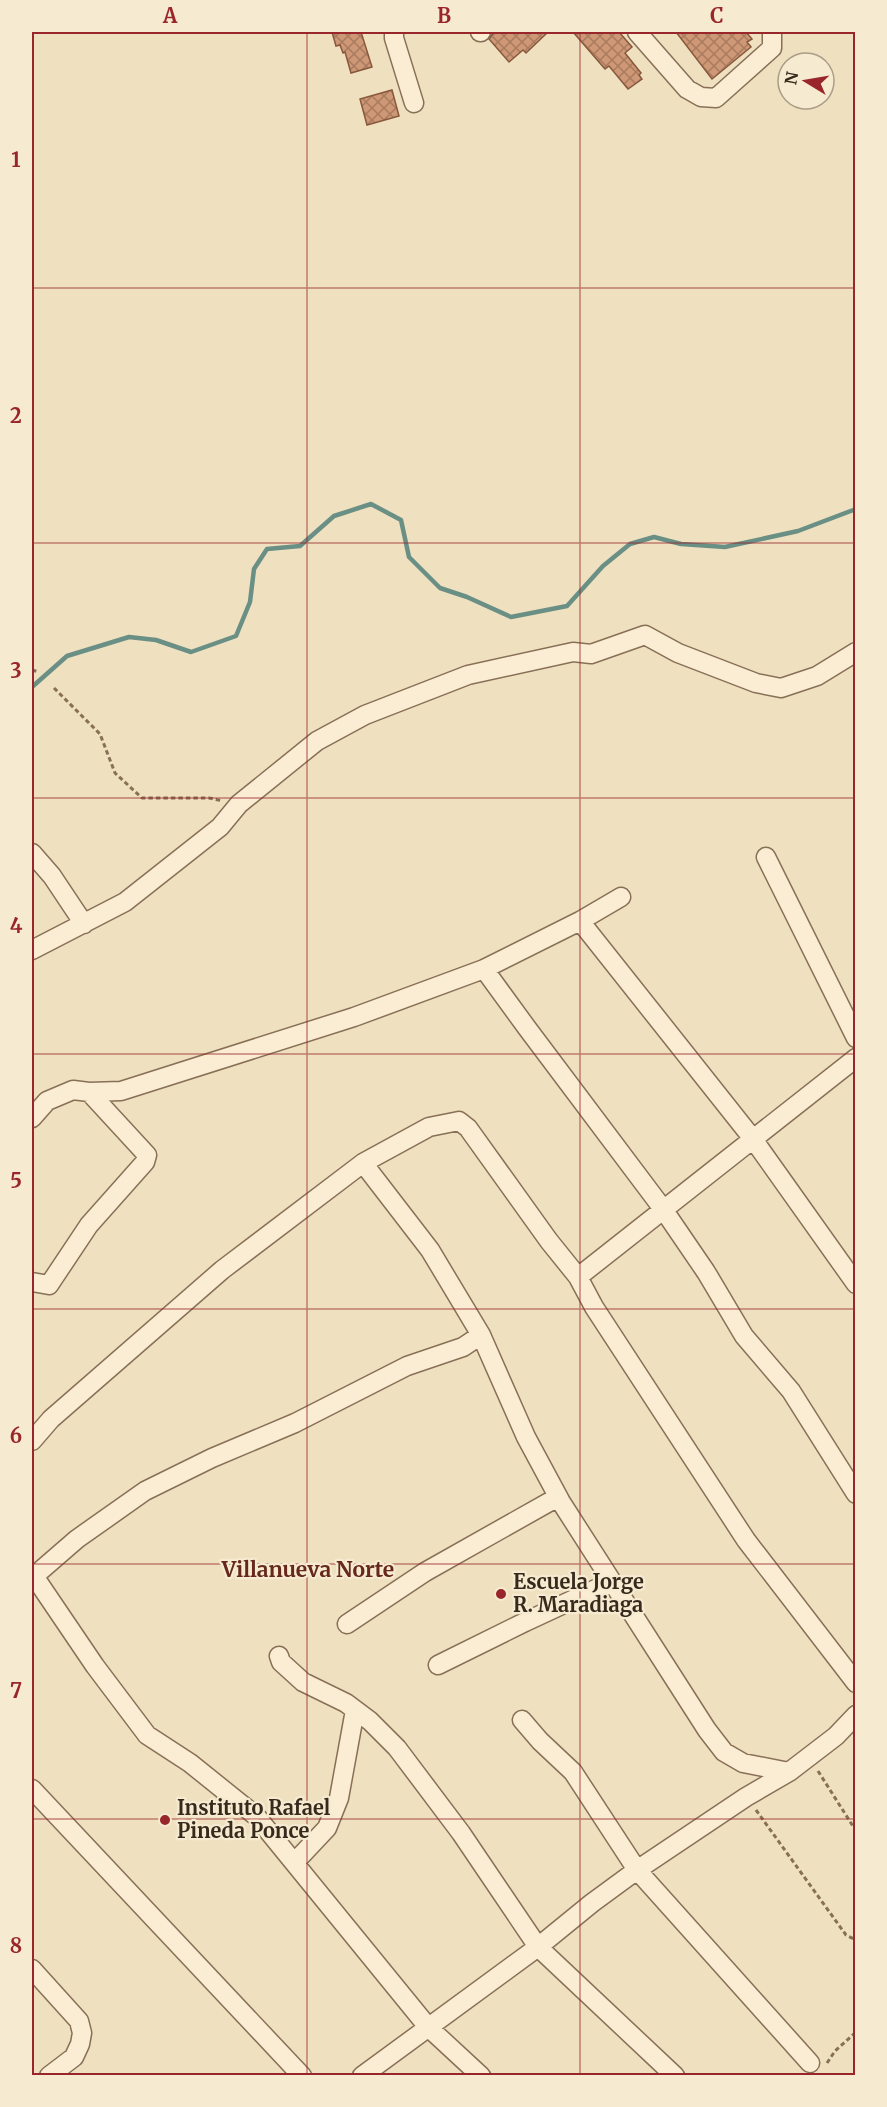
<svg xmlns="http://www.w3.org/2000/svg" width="887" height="2107" font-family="Merriweather,serif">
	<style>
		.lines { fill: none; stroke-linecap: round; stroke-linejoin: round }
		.stream { stroke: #6a8f85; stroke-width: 4.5 }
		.building { fill: url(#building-cross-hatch); stroke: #88583d; stroke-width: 1.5 }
		.street-casing { stroke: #887057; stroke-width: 21 }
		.path { stroke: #887057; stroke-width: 3; stroke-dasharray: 4.5 3; stroke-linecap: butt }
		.street { stroke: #faedd3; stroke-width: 18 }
		.grid { fill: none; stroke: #99262a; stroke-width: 1.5; stroke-opacity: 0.55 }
		.poi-dot { fill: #99262a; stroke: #f6ead0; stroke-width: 2 }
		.labels { text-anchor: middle; stroke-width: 4.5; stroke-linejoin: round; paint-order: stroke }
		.poi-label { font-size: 20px; font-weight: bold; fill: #37291c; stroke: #f6ead0; text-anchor: start }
		.neighbourhood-label { font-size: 21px; font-weight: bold; fill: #65281b; stroke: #f6ead0 }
		.neatline { fill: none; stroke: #99262a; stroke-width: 2 }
		.grid-label { font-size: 20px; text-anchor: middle; font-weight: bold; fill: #99262a }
	</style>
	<defs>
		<pattern id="building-cross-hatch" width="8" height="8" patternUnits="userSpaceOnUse" patternTransform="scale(1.5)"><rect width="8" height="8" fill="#ce9775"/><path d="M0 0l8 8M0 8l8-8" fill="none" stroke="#a87b5f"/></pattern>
	</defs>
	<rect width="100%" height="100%" fill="#efe0c0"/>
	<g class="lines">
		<path class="stream" d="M32 687 67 656 129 637 156 640 191 652 236 636 250 602 254 569 267 549 300 546 334 516 371 504 401 520 409 557 440 588 467 597 511 617 567 606 603 566 630 544 654 537 681 544 725 547 798 531 856 509"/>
	</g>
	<path class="building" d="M332 32H361L372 67 351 73 345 52 343 53 340 45 336 46Z
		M494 32H548L526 53 523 50 509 62 489 39Z
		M573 32H619L632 47 625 53 641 73 639 75 642 79 628 89 609 66 605 69Z
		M676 32H746L752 39 747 42 751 47 712 79Z
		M392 90 399 116 367 125 360 99Z"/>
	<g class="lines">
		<g class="street-casing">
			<path id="street" d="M394 32V38L414 103
				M480 32H481
				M637 32 687 89 701 97 716 98 772 48V32
				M32 853 52 876 84 924
				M766 857 856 1038
				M580 921 753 1139 856 1284
				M32 950 125 902 220 827 239 804 317 741 365 715 468 675 573 652 591 654 645 635 678 653 756 683 781 688 817 676 856 652
				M484 969 527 1028 663 1209 706 1272 744 1336 791 1391 856 1494
				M32 1118 47 1101 73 1090 89 1092 121 1091 354 1017 484 969 580 921 621 897
				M363 1163 430 1250 481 1335 526 1437 561 1502 707 1730 724 1752 743 1763 789 1772
				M578 1277 856 1058
				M32 1282 49 1285 89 1225 145 1162 147 1155 89 1092
				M32 1441 51 1419 222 1270 363 1163 429 1127 459 1121 468 1128 549 1241 578 1277 594 1307 746 1540 856 1683
				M32 1573 95 1666 147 1735 190 1763 256 1816 428 2027 481 2076
				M32 1578 77 1539 145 1491 212 1458 295 1423 407 1366 463 1347 481 1335
				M347 1624 425 1572 558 1497
				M279 1656 281 1662 303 1682 346 1703 370 1721 397 1748 461 1833 538 1947 675 2076
				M438 1665 525 1622 611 1582
				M522 1720 540 1741 573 1772 637 1870 810 2063
				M32 1789 302 2076
				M295 1862 327 1828 339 1798 355 1710
				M32 1969 79 2021 82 2033 80 2044 74 2057 49 2076
				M362 2076 538 1947 592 1903 637 1870 746 1797 789 1772 836 1736 856 1715"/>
		</g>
		<path class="path" d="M32 670 39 672
			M54 688 100 734 115 773 142 798H209L223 801
			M818 1771 856 1831
			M756 1810 846 1935 856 1940
			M827 2063 835 2051 856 2032"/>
		<use href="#street" class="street"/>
	</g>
	<path class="grid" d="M307 32V2076M580 32V2076M32 288H856M32 543H856M32 798H856M32 1054H856M32 1309H856M32 1564H856M32 1819H856"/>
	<g class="poi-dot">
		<circle cx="501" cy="1594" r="6"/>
		<circle cx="165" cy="1820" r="6"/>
	</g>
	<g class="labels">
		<g class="poi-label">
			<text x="513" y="1589">Escuela Jorge<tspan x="513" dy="23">R. Maradiaga</tspan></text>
			<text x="177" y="1815">Instituto Rafael<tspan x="177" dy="23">Pineda Ponce</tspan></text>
		</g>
		<g class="neighbourhood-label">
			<text x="308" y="1577">Villanueva Norte</text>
		</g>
	</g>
	<rect width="887" height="2107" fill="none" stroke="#f6ead0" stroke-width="66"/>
	<g transform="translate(806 81) rotate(281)"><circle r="28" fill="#f6ead0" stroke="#aa9d88" stroke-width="1.5"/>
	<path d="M0-4.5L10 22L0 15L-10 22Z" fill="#99262a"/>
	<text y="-9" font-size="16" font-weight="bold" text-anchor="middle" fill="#37291c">N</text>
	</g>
	<rect x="33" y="33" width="821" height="2041" class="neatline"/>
	<g class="grid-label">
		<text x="170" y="23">A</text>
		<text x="444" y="23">B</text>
		<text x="717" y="23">C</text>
		<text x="16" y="167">1</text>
		<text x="16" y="423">2</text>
		<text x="16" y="678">3</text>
		<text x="16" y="933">4</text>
		<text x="16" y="1188">5</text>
		<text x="16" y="1443">6</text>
		<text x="16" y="1698">7</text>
		<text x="16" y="1953">8</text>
	</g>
</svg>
